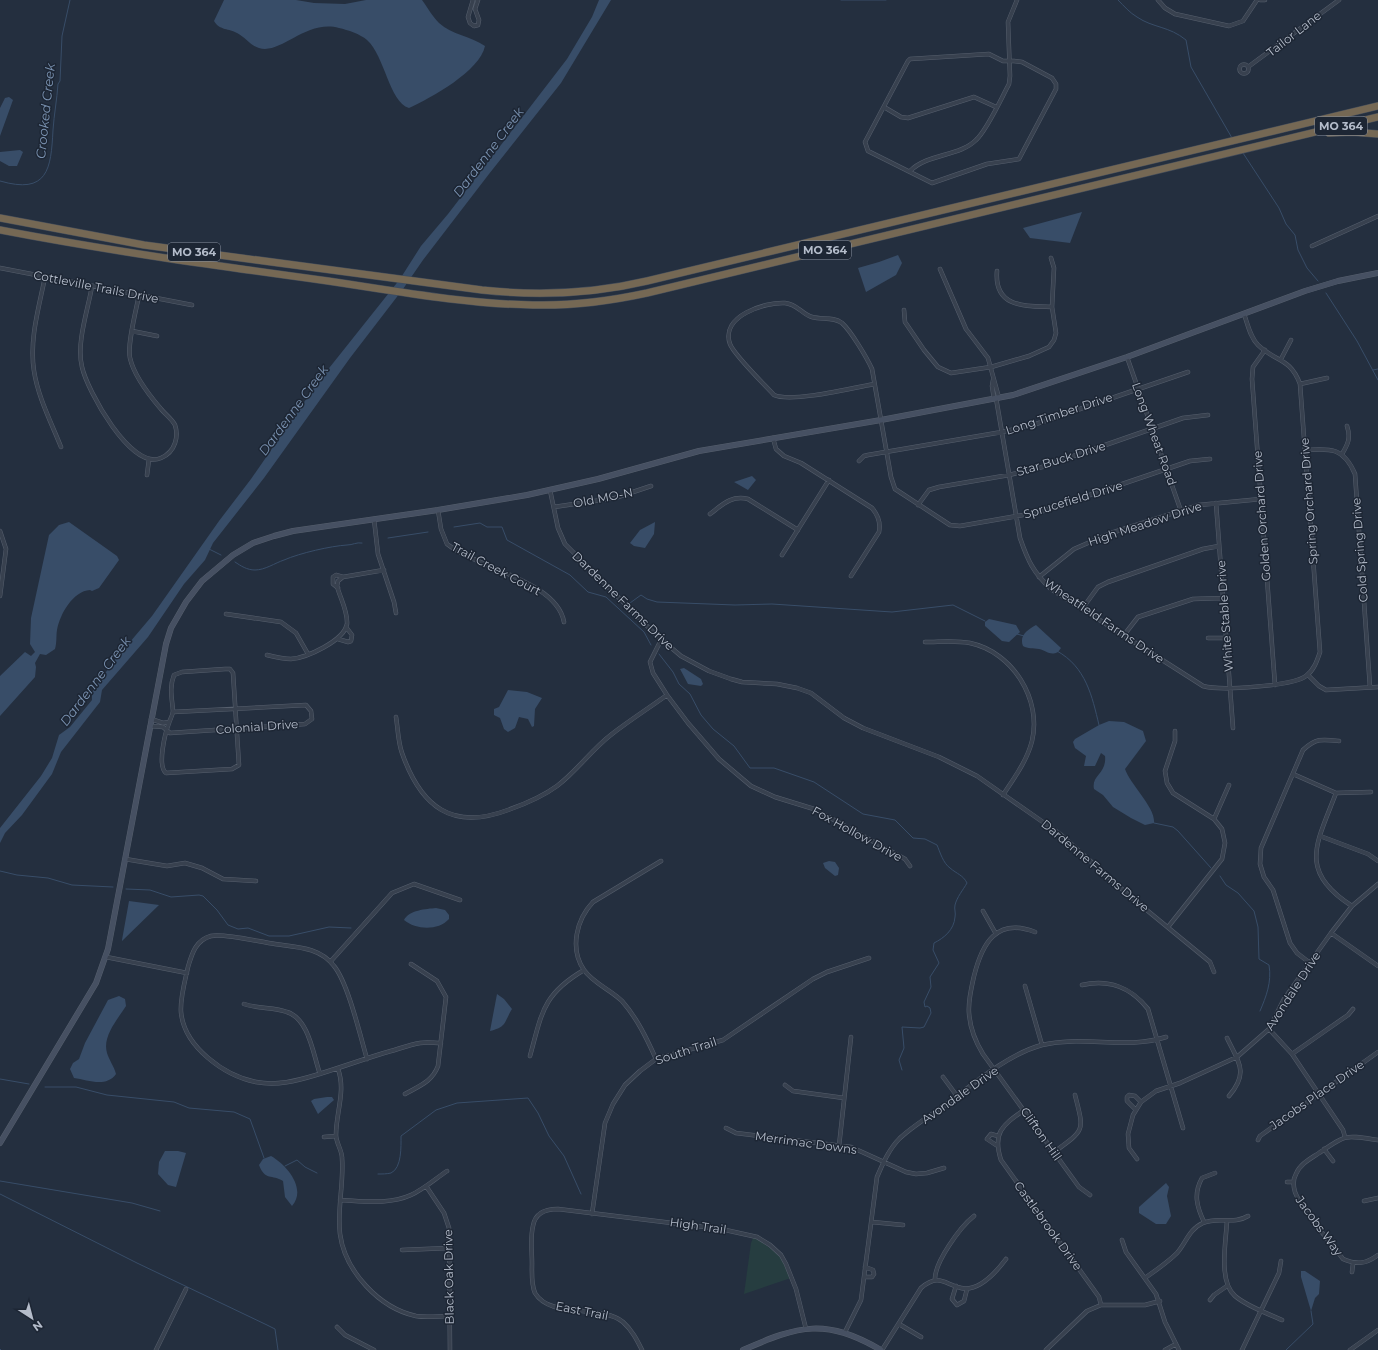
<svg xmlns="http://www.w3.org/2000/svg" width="1378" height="1350" font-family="Montserrat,sans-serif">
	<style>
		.green { fill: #263d40 }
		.water { fill: #384d68 }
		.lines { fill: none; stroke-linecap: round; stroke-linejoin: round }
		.stream { stroke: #384d68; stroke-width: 1 }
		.street-casing { stroke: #565f6d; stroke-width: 4.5 }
		.secondary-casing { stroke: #565f6d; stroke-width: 6 }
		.highway-casing { stroke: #434c5a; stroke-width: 8 }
		.street { stroke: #38414f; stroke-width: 3.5 }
		.secondary { stroke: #465062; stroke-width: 5 }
		.highway { stroke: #756854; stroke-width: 7 }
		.labels { text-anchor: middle; stroke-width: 3; stroke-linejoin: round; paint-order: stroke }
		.shield { fill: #1d2634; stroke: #878f9d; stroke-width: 1 }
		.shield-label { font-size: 11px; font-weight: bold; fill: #b4bcca }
		.street-label { font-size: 12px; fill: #b4bcca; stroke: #1d2634 }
		.water-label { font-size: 13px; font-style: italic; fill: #7b93b2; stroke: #1d2634 }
	</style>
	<rect width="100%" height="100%" fill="#242f3f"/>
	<path class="green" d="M753 1238H757L780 1256 791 1278 744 1294 751 1243Z"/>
	<path class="water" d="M224 0H296L314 3 345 4 366 0H422C428 8 432 16 439 23 452 35 471 36 485 46 480 71 431 98 409 108 389 102 385 56 367 40 360 34 348 30 339 28 306 19 281 55 259 48 251 46 245 37 237 33 229 28 220 31 214 21Z
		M599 0H611L561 83 489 174 423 260 403 289 350 358 264 478 213 543 205 560 184 584 148 637 102 690 100 702 61 752 52 774 22 815 5 833 0 843V828L41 776 52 758 59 735 70 727 92 700V692L113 662 152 616 219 521 251 479 318 382 400 279 421 246 448 214 567 59 592 17Z
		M9 97 13 100 0 136V108L5 98Z
		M20 150 23 152 17 166H9L0 161V152Z
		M1082 212 1070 243 1030 238 1023 228Z
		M898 255 902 263 896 275 866 292 858 268 879 262Z
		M752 476 756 480 748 490 734 482Z
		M69 522 117 556 119 560 99 588 92 591 90 590C73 591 60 614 57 630 56 636 57 642 55 649L46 655 40 654 35 663 36 667 35 677 0 716V676L25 652 31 656 35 652 30 644 31 618 49 535 59 525Z
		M655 522 654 534 645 548 634 546 630 543 640 530Z
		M989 619 1016 625 1020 632 1009 642 1002 641 985 626V622Z
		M1036 625 1061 648 1058 652C1050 656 1047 651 1039 649 1033 648 1028 649 1023 646 1019 636 1027 630 1036 625Z
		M684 668 701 679 703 684 701 686 688 684 680 669Z
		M508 690 527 692 542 698 535 709 534 726 532 727 528 719 519 717 515 728 508 732 504 729 500 718 494 715V709L499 707Z
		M1109 721 1124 722 1143 731 1146 741 1125 769C1130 784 1156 808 1154 823L1145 825 1131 818 1113 807 1103 795 1094 789C1091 775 1107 774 1105 756L1101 753 1095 766H1084L1086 756 1075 748 1073 742 1075 739 1099 725Z
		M829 861 835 862 839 868 838 875 835 876 825 868 823 863Z
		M129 901 159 905 122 941V940Z
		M436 908 445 910 449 915V919C438 931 416 930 404 920 409 910 426 909 436 908Z
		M497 994 504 999 512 1009C504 1022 507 1027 490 1031Z
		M119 996 125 999 126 1006C118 1019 102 1036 107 1053 109 1060 114 1066 116 1074 106 1088 88 1080 74 1078L70 1069 73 1063 79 1059 85 1043 108 1000Z
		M327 1097H332L334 1100 318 1114 311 1101 314 1099Z
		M165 1151H178L186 1153 176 1187 168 1185 158 1174 159 1162Z
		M271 1156C287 1165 307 1189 292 1206L285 1197 283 1181C272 1174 265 1181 259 1165L263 1159Z
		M1166 1183 1169 1187 1167 1196 1171 1216 1166 1224H1156L1139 1213V1207Z
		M1301 1271H1305L1320 1281 1319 1294 1315 1298 1311 1311 1301 1277Z"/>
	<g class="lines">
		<path class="stream" d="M841 0H886
			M1118 0C1124 6 1130 13 1137 17 1153 28 1169 26 1186 40L1191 67 1232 138
			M1243 153 1279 208 1286 224 1295 235 1298 250 1307 268 1318 281
			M0 181C48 195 51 169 53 130 54 115 57 99 58 84L60 81 62 36 70 0
			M1326 293 1357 341 1378 380
			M1373 370 1378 369
			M454 527 480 523 487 527H502L507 540 570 575 588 592 606 597 644 632 651 645
			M388 538 428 532
			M209 549 221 555
			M235 562C241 566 247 570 255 570 265 570 275 563 284 560 300 553 331 546 347 545 353 545 356 542 362 543
			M630 603 641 595 647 599 657 602 735 605 772 604 892 612 953 605 985 621
			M1017 634 1024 636
			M1057 651C1086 667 1092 696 1099 725
			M659 654 673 672 679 684 690 694 701 715 713 729 734 746 750 768H774L814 782 863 814 895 820 913 838 925 839 937 845C940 852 943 863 950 868 957 874 963 875 967 883 963 890 957 897 955 905 954 909 956 913 955 917 954 930 944 938 934 943L933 950 939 963 930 977 931 987 924 1002 925 1007 927 1006 930 1008 931 1013 924 1027 920 1028 902 1027 904 1048 899 1060 902 1070
			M1154 823 1173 827 1178 831 1211 868
			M0 871 17 875 48 878 72 885 113 887
			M1220 876 1226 885 1238 893 1254 911 1258 927 1259 959 1269 965C1272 982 1266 997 1260 1011
			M126 889 150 890 171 897 199 895 203 896 217 910 228 925 238 929 248 928 269 936H289L329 927 351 928
			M0 1079 29 1084
			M45 1087H76L107 1095 174 1102 189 1108 234 1112 250 1119 264 1158
			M285 1166 297 1160 305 1167 317 1173
			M378 1174C382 1174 387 1174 391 1173 402 1168 401 1146 401 1136L436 1110 457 1103 528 1098 538 1113 549 1136 564 1156 581 1194
			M0 1181 132 1203 160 1211
			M0 1194 137 1263 267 1325 275 1329 278 1350
			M0 1349 1 1350
			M1286 1350 1313 1324 1311 1311"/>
		<g class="street-casing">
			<path id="street" d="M473 0 468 17 470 23 474 26 478 25 479 20 475 9 478 0
				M1158 0 1165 8 1175 14 1229 26 1243 21 1257 0
				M1260 0H1265
				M989 54 1003 61H1014L1022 62 1052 78 1056 84V89L1019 159 987 164 932 183 868 151 865 142 908 61 910 59Z
				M1239.5 69a4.5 4.5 0 1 1 9 0a4.5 4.5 0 1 1-9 0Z
				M1248 67 1339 0
				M884 107 901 117 908 118 974 97 996 107
				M910 171C928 153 959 157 976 140 987 130 1001 99 1009 84L1010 76 1008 22 1017 0
				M1312 246 1378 216
				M0 268 192 305
				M940 269 966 329 988 358 999 398
				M997 271C994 308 1025 306 1052 307
				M45 277C39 307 29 340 34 371 38 397 51 422 61 447
				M92 286C88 310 76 343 82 367 87 390 131 471 161 458 168 455 173 449 175 443 177 437 177 431 175 425 172 419 165 414 161 409 149 395 134 376 130 358 127 344 136 311 139 295
				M904 310 905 322 924 350 938 367 951 373 991 367 1029 356 1049 347 1054 340 1056 333 1052 307 1054 268 1051 258
				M132 331 157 336
				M1265 350 1253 367 1252 379 1275 685
				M1127 357 1181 511
				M1281 359 1291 340
				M993 380 992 386 994 399
				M874 384C853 388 791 403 774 395 764 384 734 355 730 344 720 316 765 302 785 303 797 304 802 314 812 317 822 320 833 316 842 323 851 331 867 358 872 369L891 477 895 489 950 525 960 526 1040 512 1190 461 1210 459
				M1300 384 1327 378
				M996 398 1020 538C1028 561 1033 572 1051 589L1203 686C1220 691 1293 686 1306 676 1314 670 1317 661 1320 652L1300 384C1290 357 1275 362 1258 345 1250 337 1248 325 1244 314
				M773 438 776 449 784 456 801 463 872 508C878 515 881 522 879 532L851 576
				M1306 450C1331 448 1344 448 1355 474L1370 687
				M1342 454C1348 444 1351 438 1347 426
				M859 461 864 456 868 455 1002 432 1036 424 1188 372
				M147 475 149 459
				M550 490 558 528 565 544 655 634 681 656 709 671 731 679 742 682 777 684 797 688 811 693 844 718 863 728 939 757 977 776 1060 834 1132 898 1210 962 1214 972
				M1216 503 1233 728
				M918 505 929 490 939 487 1009 475 1042 467 1183 418 1208 415
				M554 507 615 498 651 486
				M438 510 441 529 447 544C477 568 557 581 564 622
				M710 514C722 505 731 495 748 499L798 530
				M374 519 378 554 394 602 396 613
				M0 531 6 549 0 596
				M782 555 829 480
				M1039 577 1074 549 1111 533 1199 505 1261 499
				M338 588 333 584V577L336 575 343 577
				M1082 609 1098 587 1108 582 1203 549 1219 546
				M226 614 281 622 296 633 308 654
				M1124 635 1138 617 1193 599 1224 598
				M1208 638H1226
				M338 639 348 642 351 641 352 635 346 627
				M661 640 650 662 653 673 667 695 688 723 719 759 751 786 775 797 814 809 905 859 910 866
				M925 642C940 642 955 640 970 643 1013 652 1042 700 1032 741 1027 761 1014 778 1003 795
				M267 655C275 657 283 659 291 659 306 658 344 641 347 624 348 611 340 598 337 586L338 581 343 577 384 570
				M225 669H230L233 673 239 765 232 769 166 773C157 766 165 733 169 723 170 719 173 715 173 711 172 698 169 688 174 675L182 672Z
				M1308 675 1319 686 1326 690 1378 687
				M396 717C398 729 398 742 402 753 421 807 452 831 508 810 525 804 542 797 557 786 577 771 592 749 612 734 630 720 649 708 667 695
				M151 719 163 723 169 722
				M150 726 163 727 170 733 305 724 312 719 311 711 306 705 173 712
				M1293 774 1336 793 1371 792
				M1336 793C1317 843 1297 871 1352 906
				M1214 819 1229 785
				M1320 836 1368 854 1378 861
				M125 859 167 866 185 863 202 868 223 879 256 881
				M983 911 996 934
				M1168 927 1222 859 1225 843 1222 829 1214 819 1173 793 1167 783 1165 771 1175 741V731
				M1035 932C996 917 982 944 974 976 971 989 968 1001 969 1013 970 1028 975 1041 983 1054L1079 1187 1090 1195
				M1331 933 1378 966
				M106 957 187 973
				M331 961 392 893 414 884 460 900
				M1310 963 1297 953 1290 943 1273 890 1264 877 1260 864 1261 848 1303 750C1316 738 1322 739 1339 741
				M1082 985C1108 979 1131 987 1148 1009L1183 1128
				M1025 986 1042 1045
				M244 1004C258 1009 274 1007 287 1012 309 1019 313 1054 320 1074
				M1269 1029 1292 1054 1343 1130 1345 1137
				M1227 1038C1239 1063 1249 1072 1229 1096
				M1292 1054 1348 1015 1353 1009
				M530 1056C542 1012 543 994 584 970
				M367 1059C360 1035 348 983 334 966 320 947 296 947 275 944 260 942 224 933 211 936 196 940 192 953 188 967 185 981 180 998 181 1012 184 1047 225 1076 256 1082 277 1086 296 1081 316 1075 339 1068 361 1060 384 1053 396 1050 408 1045 420 1043 427 1042 434 1043 441 1043
				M656 1059C647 1039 637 1018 622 1001 611 990 593 983 584 970 569 948 577 919 593 902L661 861
				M338 1069C346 1091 336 1112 336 1135 336 1143 342 1150 342 1158 344 1183 337 1209 340 1234 345 1271 379 1308 416 1316 427 1318 439 1316 449 1316
				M943 1077 957 1096
				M785 1085 793 1091 844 1098
				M405 1094C419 1086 432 1082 438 1066L446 997 437 981 411 964
				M1024 1110C1003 1125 992 1132 1001 1160L1099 1297 1101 1305
				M1136 1110 1127 1101V1097L1129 1095 1135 1096 1141 1102
				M726 1128 736 1133 851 1147 906 1172 916 1174 927 1173 944 1168
				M324 1137 336 1136
				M1258 1140 1260 1136 1378 1052
				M1378 1140C1344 1135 1347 1134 1319 1153 1310 1159 1300 1164 1296 1174 1293 1179 1293 1185 1295 1192 1301 1209 1331 1243 1343 1259 1357 1265 1366 1264 1378 1255
				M996 1145 987 1139 991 1134 998 1136
				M839 1146 851 1037
				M1324 1149 1333 1161
				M1054 1152C1086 1129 1084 1131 1075 1095
				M1137 1159 1129 1148 1128 1134 1133 1115 1141 1102 1156 1091 1180 1083 1237 1057 1269 1029 1284 999 1331 933 1352 906 1378 884
				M1287 1182H1293
				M426 1186 444 1213 449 1228 450 1350
				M340 1200C363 1201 389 1205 411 1195 424 1189 435 1179 447 1171
				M1364 1201 1378 1198
				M592 1214 605 1123 613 1104 625 1085 640 1071 656 1059 723 1040 813 979 827 972 869 958
				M1227 1221C1226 1242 1218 1281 1235 1296 1248 1307 1267 1313 1282 1320
				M872 1222 903 1225
				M1204 1222C1197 1207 1193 1194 1202 1178L1215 1173
				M1122 1240 1126 1252 1156 1294 1165 1322 1179 1350
				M402 1250 449 1248
				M1352 1272 1353 1264
				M864 1277H872L874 1274 873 1270 865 1267
				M1145 1278C1156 1270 1167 1263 1177 1253 1186 1243 1189 1229 1203 1223 1218 1216 1234 1225 1248 1216
				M935 1280C934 1263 960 1227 974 1216
				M956 1286 952 1299 957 1305 964 1301 967 1289
				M1210 1300 1214 1295 1227 1286
				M899 1324 921 1337
				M337 1327 345 1335 374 1350
				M845 1332 861 1300 877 1177C883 1163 889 1149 900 1138 913 1126 929 1116 944 1106 972 1085 1008 1054 1042 1045 1083 1035 1126 1050 1166 1037
				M156 1350 186 1289
				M642 1350C637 1340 632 1330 623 1322 601 1304 550 1319 535 1293 531 1284 532 1272 532 1263 532 1251 530 1238 533 1226 535 1213 546 1209 558 1209L721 1229 757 1237 770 1245 781 1255 786 1264 796 1289 806 1329
				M882 1350 921 1288C939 1273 944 1284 961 1288 979 1292 997 1271 1006 1259
				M1046 1350 1087 1311 1101 1305H1145L1160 1301
				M1165 1350 1176 1344
				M1242 1350 1279 1273 1281 1261
				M1350 1350 1378 1330"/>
		</g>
		<g class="secondary-casing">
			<path id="secondary" d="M0 1143 96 983 108 949 166 644 171 628 186 602 202 581 233 555 253 543 274 536 293 531 438 510 527 495 598 479 699 451 881 420 1013 395 1127 357 1305 291 1338 281 1378 273
				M743 1350C800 1325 825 1318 881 1350"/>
		</g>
		<g class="highway-casing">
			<path id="highway" d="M1329 133 1352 132 1378 134
				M0 218 144 245 482 290C537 296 592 294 647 281L1378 106
				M0 230C109 251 218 266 328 281 395 291 465 304 533 305 572 306 610 301 647 293L1378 117"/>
		</g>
		<use href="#street" class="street"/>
		<use href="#secondary" class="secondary"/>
		<use href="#highway" class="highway"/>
	</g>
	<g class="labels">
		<g class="shield">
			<rect x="1315" y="117" width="52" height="18" rx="3"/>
			<rect x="799" y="241" width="52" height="18" rx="3"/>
			<rect x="168" y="243" width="52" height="18" rx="3"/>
		</g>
		<g class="shield-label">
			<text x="1341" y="130">MO 364</text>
			<text x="825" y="254">MO 364</text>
			<text x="194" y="256">MO 364</text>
		</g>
		<g class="street-label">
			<text transform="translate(1294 34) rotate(-38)" y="4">Tailor Lane</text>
			<text transform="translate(96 287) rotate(11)" y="4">Cottleville Trails Drive</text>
			<text transform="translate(1059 414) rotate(-18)" y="4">Long Timber Drive</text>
			<text transform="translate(1154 434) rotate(70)" y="4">Long Wheat Road</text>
			<text transform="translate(1061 459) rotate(-17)" y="4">Star Buck Drive</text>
			<text transform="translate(603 498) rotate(-11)" y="4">Old MO-N</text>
			<text transform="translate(1073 500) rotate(-17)" y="4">Sprucefield Drive</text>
			<text transform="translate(1309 501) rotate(-94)" y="4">Spring Orchard Drive</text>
			<text transform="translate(1262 516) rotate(-94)" y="4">Golden Orchard Drive</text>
			<text transform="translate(1145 524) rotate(-18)" y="4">High Meadow Drive</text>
			<text transform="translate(1360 550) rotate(-94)" y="4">Cold Spring Drive</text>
			<text transform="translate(496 569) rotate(28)" y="4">Trail Creek Court</text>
			<text transform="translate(623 601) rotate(44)" y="4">Dardenne Farms Drive</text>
			<text transform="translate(1225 616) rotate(-94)" y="4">White Stable Drive</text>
			<text transform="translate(1104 621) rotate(34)" y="4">Wheatfield Farms Drive</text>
			<text transform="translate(257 727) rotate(-4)" y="4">Colonial Drive</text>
			<text transform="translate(857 834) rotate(29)" y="4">Fox Hollow Drive</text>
			<text transform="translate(1095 866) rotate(40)" y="4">Dardenne Farms Drive</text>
			<text transform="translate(1293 991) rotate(-57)" y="4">Avondale Drive</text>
			<text transform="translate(686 1051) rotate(-18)" y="4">South Trail</text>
			<text transform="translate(960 1095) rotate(-35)" y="4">Avondale Drive</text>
			<text transform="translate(1317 1095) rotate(-35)" y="4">Jacobs Place Drive</text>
			<text transform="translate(1041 1134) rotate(55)" y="4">Clifton Hill</text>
			<text transform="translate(806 1143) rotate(8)" y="4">Merrimac Downs</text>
			<text transform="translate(698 1226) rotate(8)" y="4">High Trail</text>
			<text transform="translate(1048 1226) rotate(54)" y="4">Castlebrook Drive</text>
			<text transform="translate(1319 1226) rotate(54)" y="4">Jacobs Way</text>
			<text transform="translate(449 1277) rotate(-91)" y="4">Black Oak Drive</text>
			<text transform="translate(582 1311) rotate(11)" y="4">East Trail</text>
		</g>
		<g class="water-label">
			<text transform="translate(45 111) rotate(-84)" y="5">Crooked Creek</text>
			<text transform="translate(488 152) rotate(-53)" y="5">Dardenne Creek</text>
			<text transform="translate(293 410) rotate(-54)" y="5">Dardenne Creek</text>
			<text transform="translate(95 681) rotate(-53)" y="5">Dardenne Creek</text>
		</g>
	</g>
	<g transform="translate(32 1318) rotate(144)" stroke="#1d2634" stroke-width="3" paint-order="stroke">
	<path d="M0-3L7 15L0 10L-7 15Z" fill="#b4bcca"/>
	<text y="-6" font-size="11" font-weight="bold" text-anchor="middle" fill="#b4bcca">N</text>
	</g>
</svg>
